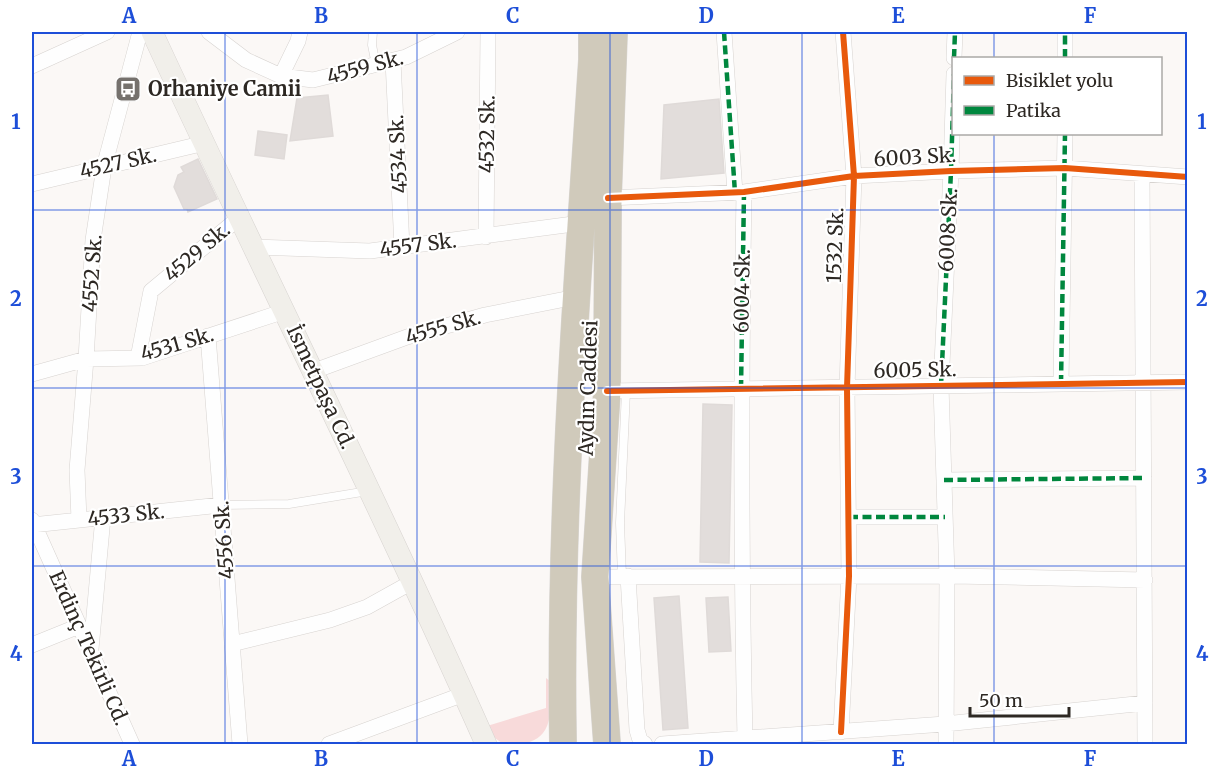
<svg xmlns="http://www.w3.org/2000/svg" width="1219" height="776" font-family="Merriweather,serif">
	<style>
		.green { fill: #f8dada }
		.building { fill: #e2dddb; stroke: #dfdad8; stroke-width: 1.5 }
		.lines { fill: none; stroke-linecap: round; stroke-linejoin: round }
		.lane-casing { stroke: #d7d3d0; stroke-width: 9 }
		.street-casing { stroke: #d7d3d0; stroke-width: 16 }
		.secondary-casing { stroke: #d7d3d0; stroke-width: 22 }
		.highway-casing { stroke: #d8d6d4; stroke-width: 28 }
		.lane { stroke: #fefefe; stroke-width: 8 }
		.street { stroke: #fefefe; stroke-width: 15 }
		.secondary { stroke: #f1efea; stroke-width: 21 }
		.highway { stroke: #d0cabb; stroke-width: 27 }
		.quiet { stroke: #00873e; stroke-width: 4.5; stroke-dasharray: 9 4.5; stroke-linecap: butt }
		.cycleway-casing { stroke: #fff; stroke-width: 10 }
		.cycleway { stroke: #e8590c; stroke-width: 6 }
		.grid { fill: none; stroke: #1d4ed8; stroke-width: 1.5; stroke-opacity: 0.55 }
		.labels { text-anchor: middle; stroke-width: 4.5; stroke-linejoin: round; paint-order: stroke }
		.street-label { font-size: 20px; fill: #2d2823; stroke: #fff }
		.poi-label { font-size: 20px; font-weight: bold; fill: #2d2823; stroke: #fff; text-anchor: start }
		.neatline { fill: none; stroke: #1d4ed8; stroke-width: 2 }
		.grid-label { font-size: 20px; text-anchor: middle; font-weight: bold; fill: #1d4ed8 }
	</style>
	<rect width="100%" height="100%" fill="#fbf8f6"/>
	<path class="green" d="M546 678 551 682C551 697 553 721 543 733 536 743 513 748 503 743 495 740 491 733 487 726L546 708Z"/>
	<path class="building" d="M328 95 333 136 290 141 297 98Z
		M719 99 724 173 661 179 664 105Z
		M258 131 287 135 284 159 255 155Z
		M198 159 217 199 188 212 187 209H184L174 187 178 175 184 172 181 167Z
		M703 404 732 405 729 563 700 562Z
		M679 596 688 728 663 730 654 598Z
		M728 597 731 651 709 652 706 598Z"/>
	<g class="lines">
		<g class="lane-casing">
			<path id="lane" d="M373 32 372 45 376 65
				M221 505 289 504 368 491
				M622 576 620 523 626 391"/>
		</g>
		<g class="street-casing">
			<path id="street" d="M209 32 246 60 281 76 313 80 406 57 457 32
				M724 32 735 193
				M954 58 955 32
				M1065 58V32
				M393 61 402 247
				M32 66 107 32
				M281 76 298 41 300 32
				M1142 174 1145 744
				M32 184 205 143
				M744 192C741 374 741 556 745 739
				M608 198 744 192 854 176 951 171 1065 168 1188 177
				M486 237 488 32
				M254 247 370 251 581 223
				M208 336 240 744
				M138 358 151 291 240 217
				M314 371 407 337 485 315 576 297
				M32 374 86 359 142 358 285 311
				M1061 384 1065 134
				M607 391 1188 382
				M944 480 1144 478
				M849 517H945
				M32 520 132 744
				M79 520 77 470 86 359 93 240 104 167 140 32
				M32 525 221 505
				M628 576 637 730 640 740 645 744
				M595 577 953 576 1145 580
				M232 644 330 620 367 607 412 582
				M32 645 79 626
				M91 649 103 517
				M841 732 849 576 847 388 854 176 843 32
				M329 744 464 694
				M662 744 945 724 1145 703
				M946 744 947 576 941 386 951 171 954 74"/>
		</g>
		<g class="secondary-casing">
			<path id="secondary" d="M152 32C262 270 380 505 486 744"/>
		</g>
		<g class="highway-casing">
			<path id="highway" d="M563 744C559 516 577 288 592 60V32
				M607 744 595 577 607 391 608 198 614 32"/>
		</g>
		<use href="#lane" class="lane"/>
		<use href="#street" class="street"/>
		<use href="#secondary" class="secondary"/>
		<use href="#highway" class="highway"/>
		<path class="quiet" d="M724 32 735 193
			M954 58 955 32
			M1065 58V32
			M1061 384 1065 134
			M941 386 951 171 954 74
			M741 389 744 192
			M944 480 1144 478
			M849 517H945"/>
		<g class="cycleway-casing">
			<path id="cycleway" d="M608 198 744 192 854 176 951 171 1065 168 1188 177
				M607 391 1188 382
				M841 732 849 576 847 388 854 176 843 32"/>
		</g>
		<use href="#cycleway" class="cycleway"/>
	</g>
	<path class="grid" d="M225 32V744M417 32V744M610 32V744M802 32V744M994 32V58M994 134V744M32 210H1188M32 388H1188M32 566H1188"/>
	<defs>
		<g id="bus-square" transform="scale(1.35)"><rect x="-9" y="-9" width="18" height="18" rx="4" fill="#75716d" stroke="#fff"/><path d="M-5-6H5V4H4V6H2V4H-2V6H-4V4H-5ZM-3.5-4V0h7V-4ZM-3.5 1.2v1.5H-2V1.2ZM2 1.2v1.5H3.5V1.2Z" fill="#fff"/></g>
	</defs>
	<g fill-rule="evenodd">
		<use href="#bus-square" x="128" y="89"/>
	</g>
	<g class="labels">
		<g class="street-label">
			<text transform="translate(365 67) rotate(-15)" y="7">4559 Sk.</text>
			<text transform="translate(487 134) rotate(-89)" y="7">4532 Sk.</text>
			<text transform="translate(398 154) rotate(-93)" y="7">4534 Sk.</text>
			<text transform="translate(915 157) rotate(-3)" y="7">6003 Sk.</text>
			<text transform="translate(118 163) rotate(-13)" y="7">4527 Sk.</text>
			<text transform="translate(948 230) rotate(-87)" y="7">6008 Sk.</text>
			<text transform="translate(418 245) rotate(-7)" y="7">4557 Sk.</text>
			<text transform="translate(835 245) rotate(-88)" y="7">1532 Sk.</text>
			<text transform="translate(197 252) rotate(-40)" y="7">4529 Sk.</text>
			<text transform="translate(92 273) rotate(-86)" y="7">4552 Sk.</text>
			<text transform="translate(742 291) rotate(-89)" y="7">6004 Sk.</text>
			<text transform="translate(443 327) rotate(-16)" y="7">4555 Sk.</text>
			<text transform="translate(177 344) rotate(-16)" y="7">4531 Sk.</text>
			<text transform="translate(915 370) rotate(-1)" y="7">6005 Sk.</text>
			<text transform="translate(321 387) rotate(65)" y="7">İsmetpaşa Cd.</text>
			<text transform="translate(588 388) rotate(-88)" y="7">Aydın Caddesi</text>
			<text transform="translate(126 515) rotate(-6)" y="7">4533 Sk.</text>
			<text transform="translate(224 540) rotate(-94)" y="7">4556 Sk.</text>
			<text transform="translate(89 648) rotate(66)" y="7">Erdinç Tekirli Cd.</text>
		</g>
		<g class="poi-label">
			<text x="148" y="96">Orhaniye Camii</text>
		</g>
	</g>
	<rect width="1219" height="776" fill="none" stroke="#ffffff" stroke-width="66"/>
	<rect x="952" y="57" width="210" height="78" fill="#ffffff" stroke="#aba9a7" stroke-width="1.5"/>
	<rect x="964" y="76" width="30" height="9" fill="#e8590c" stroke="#aba9a7" stroke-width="1.5"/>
	<text x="1006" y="87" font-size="18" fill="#2d2823">Bisiklet yolu</text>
	<rect x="964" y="106" width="30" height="9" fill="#00873e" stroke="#aba9a7" stroke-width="1.5"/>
	<text x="1006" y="117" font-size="18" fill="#2d2823">Patika</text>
	<path d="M970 707v9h99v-9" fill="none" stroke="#2d2823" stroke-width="3"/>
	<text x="979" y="707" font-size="18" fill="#2d2823" stroke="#ffffff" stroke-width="4.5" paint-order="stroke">50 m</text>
	<rect x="33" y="33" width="1153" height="710" class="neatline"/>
	<g class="grid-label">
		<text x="129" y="23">A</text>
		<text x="321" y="23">B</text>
		<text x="513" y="23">C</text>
		<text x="706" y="23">D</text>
		<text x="898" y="23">E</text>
		<text x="1090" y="23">F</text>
		<text x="16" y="129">1</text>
		<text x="1202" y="129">1</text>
		<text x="16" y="306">2</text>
		<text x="1202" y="306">2</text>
		<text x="16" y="484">3</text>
		<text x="1202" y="484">3</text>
		<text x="16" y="661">4</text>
		<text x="1202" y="661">4</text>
		<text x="129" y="766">A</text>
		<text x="321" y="766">B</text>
		<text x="513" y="766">C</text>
		<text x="706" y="766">D</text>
		<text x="898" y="766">E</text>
		<text x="1090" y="766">F</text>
	</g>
</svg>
